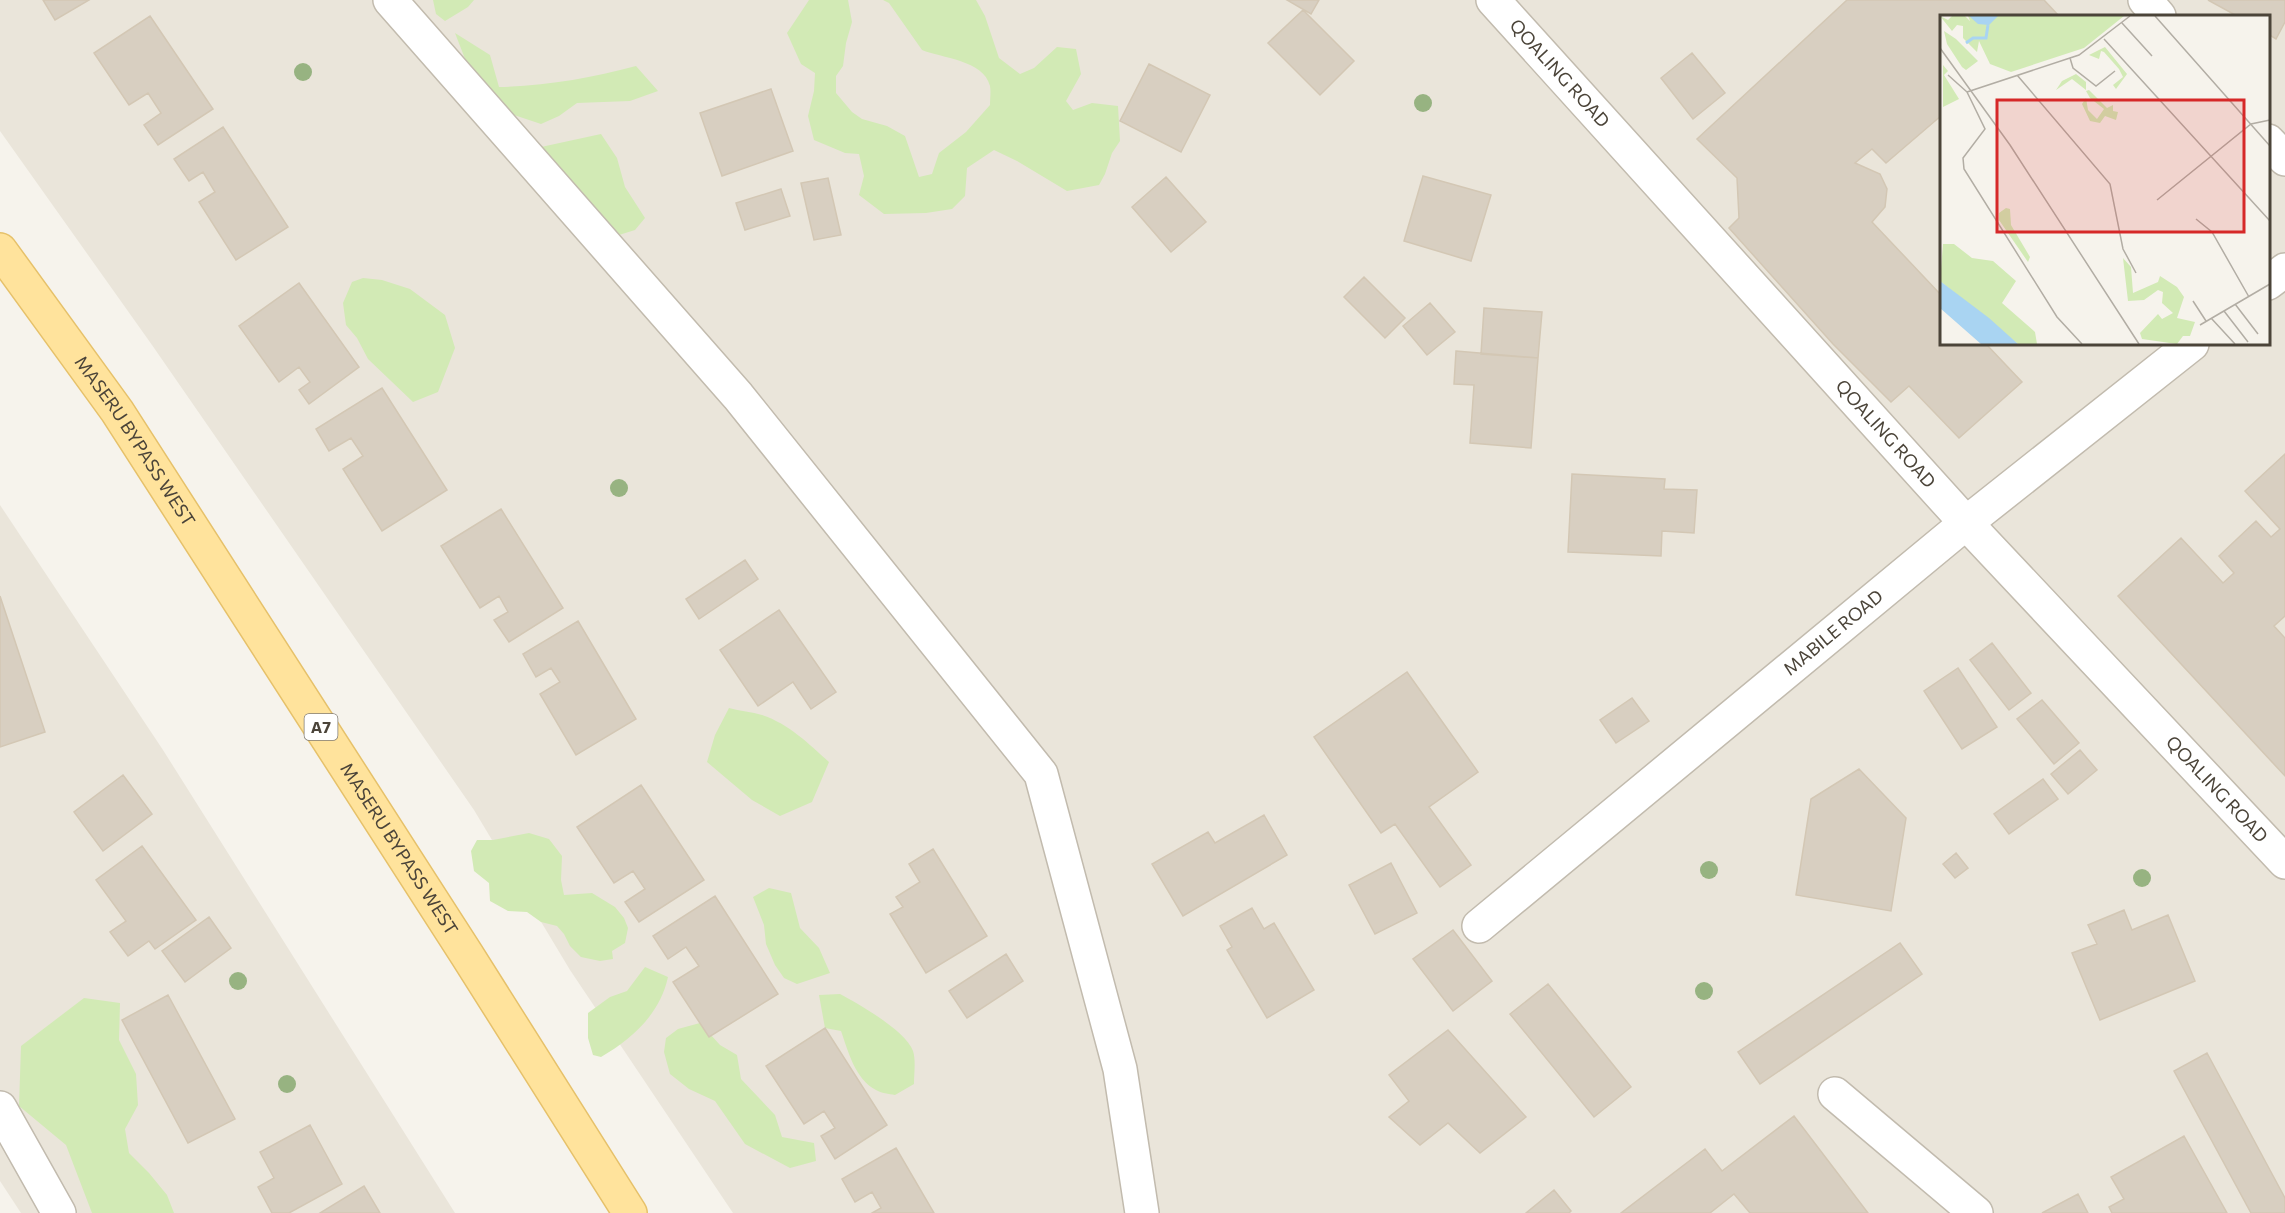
<svg xmlns="http://www.w3.org/2000/svg" width="2285" height="1213" font-family="Commissioner,sans-serif">
	<style>
		.residential { fill: #eae5da; fill-rule: evenodd }
		.green { fill: #d2eab5 }
		.building { fill: #d8cfc1; stroke: #d3c7b4; stroke-width: 1.5 }
		.lines { fill: none; stroke-linecap: round; stroke-linejoin: round }
		.street-casing { stroke: #c2bbae; stroke-width: 36 }
		.primary-casing { stroke: #e6c16a; stroke-width: 36 }
		.street { stroke: #fff; stroke-width: 33 }
		.primary { stroke: #ffe39c; stroke-width: 33 }
		.tree { fill: #97b381 }
		.labels { text-anchor: middle; stroke-width: 6; stroke-linejoin: round; paint-order: stroke }
		.shield { fill: #fff; stroke: #817c74; stroke-width: 1.5 }
		.shield-label { font-size: 16px; font-weight: bold; fill: #4b4439 }
		.street-label { font-size: 18px; fill: #4b4439; stroke: #fff }
		.inset-river { fill: none; stroke: #a9d4f2; stroke-width: 3 }
		.inset-road { fill: none; stroke: #b2ada4; stroke-width: 1.5 }
		.view { fill: #d62828; fill-opacity: 0.15; stroke: #d62828; stroke-width: 3 }
		.inset-edge { fill: none; stroke: #4b4439; stroke-width: 3 }
	</style>
	<rect width="100%" height="100%" fill="#f6f3ec"/>
	<path class="residential" d="M0 0H2285V1213H733L570 970 474 810 152 345 0 131ZM1942 16H2268V344H1942Z
		M0 505 163 750 455 1213H21L0 1181Z"/>
	<path class="green" d="M433 0H474L468 7 445 21 436 14Z
		M809 0H848L852 22 846 43 843 66 836 76V93L852 112 862 119 887 126 905 136 919 177 932 174 939 153 966 132 990 105C990 99 991 92 990 86 984 60 941 58 922 50L889 3 883 0H976L985 16 999 58 1020 74 1034 68 1057 47 1076 49 1081 74 1066 101 1073 110 1092 103 1118 106 1120 141 1112 153 1105 174 1099 185 1067 191 1017 161 994 150 967 168 965 196 952 209 926 213 884 214 859 195 864 176 859 154 845 153 814 140 808 116 814 91 815 73 801 64 787 33Z
		M455 33 490 55 499 87C546 86 591 78 636 66L658 91 630 101 577 103 559 116 541 124 499 110 467 64Z
		M601 134 617 158 625 187 645 218 635 230 619 235 590 219 545 161 541 147Z
		M363 278 382 280 410 289 445 315 455 348 438 392 413 402 368 359 357 338 346 325 343 303 352 282Z
		M729 708C740 711 752 712 762 715 789 724 809 744 829 762L812 802 780 816 752 800 707 762 715 735Z
		M529 833 549 839 562 856 561 880 564 895 592 893 615 907 624 918 628 928 625 943 612 951 613 959 600 961 581 957 570 946 564 934 557 926 541 922 527 912 508 911 490 901 489 883 474 871 471 851 477 840H493Z
		M769 888 791 893 800 928 819 948 830 973 797 984 784 978 775 965 766 944 764 925 753 897Z
		M645 967 668 977C660 1014 632 1039 601 1057L593 1055 588 1038V1013L610 997 627 991Z
		M840 994C859 1004 906 1031 913 1051 916 1060 914 1074 914 1084L895 1095C889 1094 881 1093 876 1090 855 1079 848 1051 841 1031L825 1028 819 995Z
		M84 998 120 1003 119 1040 136 1074 138 1105 125 1129 129 1153 149 1173 167 1195 174 1213H92L66 1145 19 1106 21 1046Z
		M700 1023 720 1045 737 1055 741 1079 775 1115 782 1137 814 1143 816 1161 790 1168 745 1144 715 1101 689 1089 670 1074 664 1052 666 1038 678 1029Z"/>
	<path class="building" d="M43 0H89L55 20Z
		M1287 0H1319L1311 14Z
		M1847 0H2044L2059 16H1942V115L1886 163 1872 149 1855 163 1880 174 1887 189 1885 207 1872 222 1942 296V344H1986L2022 382 1959 438 1909 386 1891 402 1833 344 1729 228 1739 218 1737 178 1697 139Z
		M2208 0H2285V22L2276 39 2268 34V16H2237Z
		M1303 10 1354 61 1320 95 1268 43Z
		M150 16 213 109 158 145 144 125 161 113 148 93 129 105 94 53Z
		M1692 53 1725 93 1693 119 1661 78Z
		M1149 64 1210 95 1181 152 1120 121Z
		M771 89 793 151 722 176 700 113Z
		M223 127 288 227 236 260 199 202 215 192 203 172 189 181 174 159Z
		M1423 176 1491 195 1471 261 1404 241Z
		M1166 177 1206 222 1171 252 1132 207Z
		M828 178 841 235 814 240 801 183Z
		M781 189 790 216 745 230 736 203Z
		M1364 277 1405 318 1385 338 1344 297Z
		M299 283 359 367 309 404 299 390 310 382 299 367 279 382 239 326Z
		M1430 303 1455 332 1427 355 1403 326Z
		M1484 308 1542 312 1538 358 1481 354Z
		M1456 351 1538 358 1531 448 1470 443 1474 385 1454 384Z
		M382 388 447 490 382 531 343 469 363 456 351 438 329 451 316 429Z
		M2285 454V616L2274 626 2285 638V776L2118 596 2181 538 2223 583 2234 573 2219 556 2256 521 2271 537 2280 529 2245 491Z
		M1572 474 1665 479 1664 489 1697 490 1694 533 1662 531 1661 556 1568 552Z
		M501 509 563 608 509 642 494 620 508 612 499 596 480 608 441 546Z
		M745 560 758 579 699 619 686 599Z
		M0 596 45 732 0 747Z
		M779 610 836 692 811 709 793 682 758 706 720 650Z
		M578 621 636 719 576 755 540 694 560 682 551 668 536 677 523 654Z
		M1992 643 2031 693 2009 710 1970 660Z
		M1958 668 1997 727 1962 749 1924 691Z
		M1407 672 1478 772 1429 807 1471 865 1440 887 1395 824 1381 833 1314 737Z
		M1632 698 1649 721 1616 743 1600 720Z
		M2042 700 2079 743 2054 764 2017 719Z
		M2080 750 2097 770 2068 794 2051 774Z
		M1859 769 1906 818 1891 911 1796 895 1811 799Z
		M123 775 152 814 103 851 74 812Z
		M2043 779 2058 799 2009 834 1994 814Z
		M641 785 704 880 639 922 625 902 645 889 633 871 614 883 577 827Z
		M1264 815 1287 855 1183 916 1152 864 1208 832 1215 843Z
		M142 846 196 920 155 949 149 941 128 956 110 932 126 921 96 880Z
		M933 849 987 936 926 973 890 914 903 907 896 897 920 882 909 864Z
		M1956 853 1968 868 1955 878 1943 864Z
		M1391 863 1417 913 1375 934 1349 885Z
		M715 896 778 994 709 1037 673 982 699 966 686 947 668 959 653 936Z
		M1252 908 1264 929 1274 923 1314 990 1267 1018 1227 950 1232 947 1220 926Z
		M2124 910 2132 930 2168 915 2195 981 2100 1020 2072 953 2097 944 2088 925Z
		M209 917 231 948 185 982 162 951Z
		M1453 930 1492 981 1453 1011 1413 959Z
		M1900 943 1922 974 1760 1084 1738 1052Z
		M1006 954 1023 981 967 1018 949 991Z
		M1548 984 1631 1087 1594 1117 1510 1014Z
		M168 995 235 1119 188 1143 122 1020Z
		M825 1028 887 1125 835 1159 821 1136 835 1128 824 1111 804 1124 766 1066Z
		M1448 1030 1526 1117 1480 1153 1448 1123 1420 1145 1389 1117 1409 1101 1389 1075Z
		M2207 1053 2285 1198V1213H2251L2174 1071Z
		M1794 1116 1868 1213H1750L1734 1194 1710 1213H1621L1705 1149 1722 1171Z
		M310 1125 342 1184 289 1213H272L258 1187 274 1178 260 1152Z
		M2184 1136 2227 1213H2112L2109 1207 2124 1199 2111 1177Z
		M896 1148 934 1213H872L881 1208 872 1192 855 1202 842 1179Z
		M364 1186 380 1213H320Z
		M1554 1190 1571 1211 1569 1213H1526Z
		M2078 1194 2088 1213H2042Z"/>
	<g class="lines">
		<g class="street-casing">
			<g id="street">
				<path d="M390 0 738 396 1041 774 1120 1069 1142 1213"/>
				<path id="s1" d="M1493 0 1966 523 2285 862"/>
				<path d="M2145 0 2159 16"/>
				<path d="M2268 141 2285 159"/>
				<path d="M2268 283 2285 270"/>
				<path id="s2" d="M1479 926 1966 523 2192 344"/>
				<path d="M1835 1094 1976 1213"/>
				<path d="M0 1108 59 1213"/>
			</g>
		</g>
		<g class="primary-casing">
			<g id="primary">
				<path id="s3" d="M0 250 117 411 467 955 630 1213"/>
			</g>
		</g>
		<use href="#street" class="street"/>
		<use href="#primary" class="primary"/>
	</g>
	<g class="tree">
		<circle cx="303" cy="72" r="9"/>
		<circle cx="1423" cy="103" r="9"/>
		<circle cx="619" cy="488" r="9"/>
		<circle cx="1709" cy="870" r="9"/>
		<circle cx="2142" cy="878" r="9"/>
		<circle cx="238" cy="981" r="9"/>
		<circle cx="1704" cy="991" r="9"/>
		<circle cx="287" cy="1084" r="9"/>
	</g>
	<g class="labels">
		<rect class="shield" x="304.5" y="714" width="33" height="26" rx="4.5"/>
		<g class="shield-label">
			<text x="321" y="733">A7</text>
		</g>
		<g class="street-label">
			<text dy="6" stroke="none"><textPath href="#s1" startOffset="99">QOALING ROAD</textPath></text>
			<text dy="6" stroke="none"><textPath href="#s1" startOffset="585">QOALING ROAD</textPath></text>
			<text dy="6" stroke="none"><textPath href="#s3" startOffset="234">MASERU BYPASS WEST</textPath></text>
			<text dy="6" stroke="none"><textPath href="#s2" startOffset="460">MABILE ROAD</textPath></text>
			<text dy="6" stroke="none"><textPath href="#s1" startOffset="1071">QOALING ROAD</textPath></text>
			<text dy="6" stroke="none"><textPath href="#s3" startOffset="720">MASERU BYPASS WEST</textPath></text>
		</g>
	</g>
	<g transform="translate(1940 15)">
		<rect width="330" height="330" fill="#f6f3ec"/>
		<path d="M0 1 8 5 12 1H25L30 6 28 1H184L144 33 71 57 50 49 39 26 37 37 23 23V11L17 10 12 16ZM4 16 16 24 38 46 26 55 22 52 7 29ZM165 32 187 59 176 74 173 70 183 62 179 54 164 37 161 36 159 44 149 40ZM3 50 8 56 4 60 19 84 3 92ZM136 59 146 67V75L132 64 116 75 122 66ZM149 75 167 93 173 90V96L178 97 176 105 165 101 160 108 150 106 142 89 146 83 148 95 157 104 164 94 150 83 146 76ZM66 193 70 194 71 210 90 242 88 247 59 205V198ZM3 229H14L32 243 53 246 76 266 62 288 95 317 97 329H78L0 266ZM183 243 191 252 193 278 218 267 220 261 237 272 244 282 237 303 255 307 250 321H243L237 329 202 324 200 318 218 299 222 304 233 298 222 288 223 277 218 275 204 285 188 286Z" fill="#d2eab5"/>
		<path d="M29 1H58L49 10 38 9ZM0 266 49 303 78 329H41L0 293Z" fill="#a9d4f2"/>
		<path class="inset-river" d="M26 28 33 23H46L48 10"/>
		<path class="inset-road" d="M215 1 330 131M182 8 212 41M164 24 330 206M0 33 70 130 199 329M130 43 133 53 156 71 175 56M8 60 27 77M77 60 170 169 183 234 196 258M217 185 311 109 330 105M256 204 272 217 309 282M253 286 266 306M295 289 318 319M284 296 308 327M271 303 295 329M260 310 330 269M142 329 117 302 24 154 23 143 45 114 27 77 139 40 190 1"/>
		<path class="view" d="M57 85H304V217H57Z"/>
		<rect width="330" height="330" class="inset-edge"/>
	</g>
</svg>
